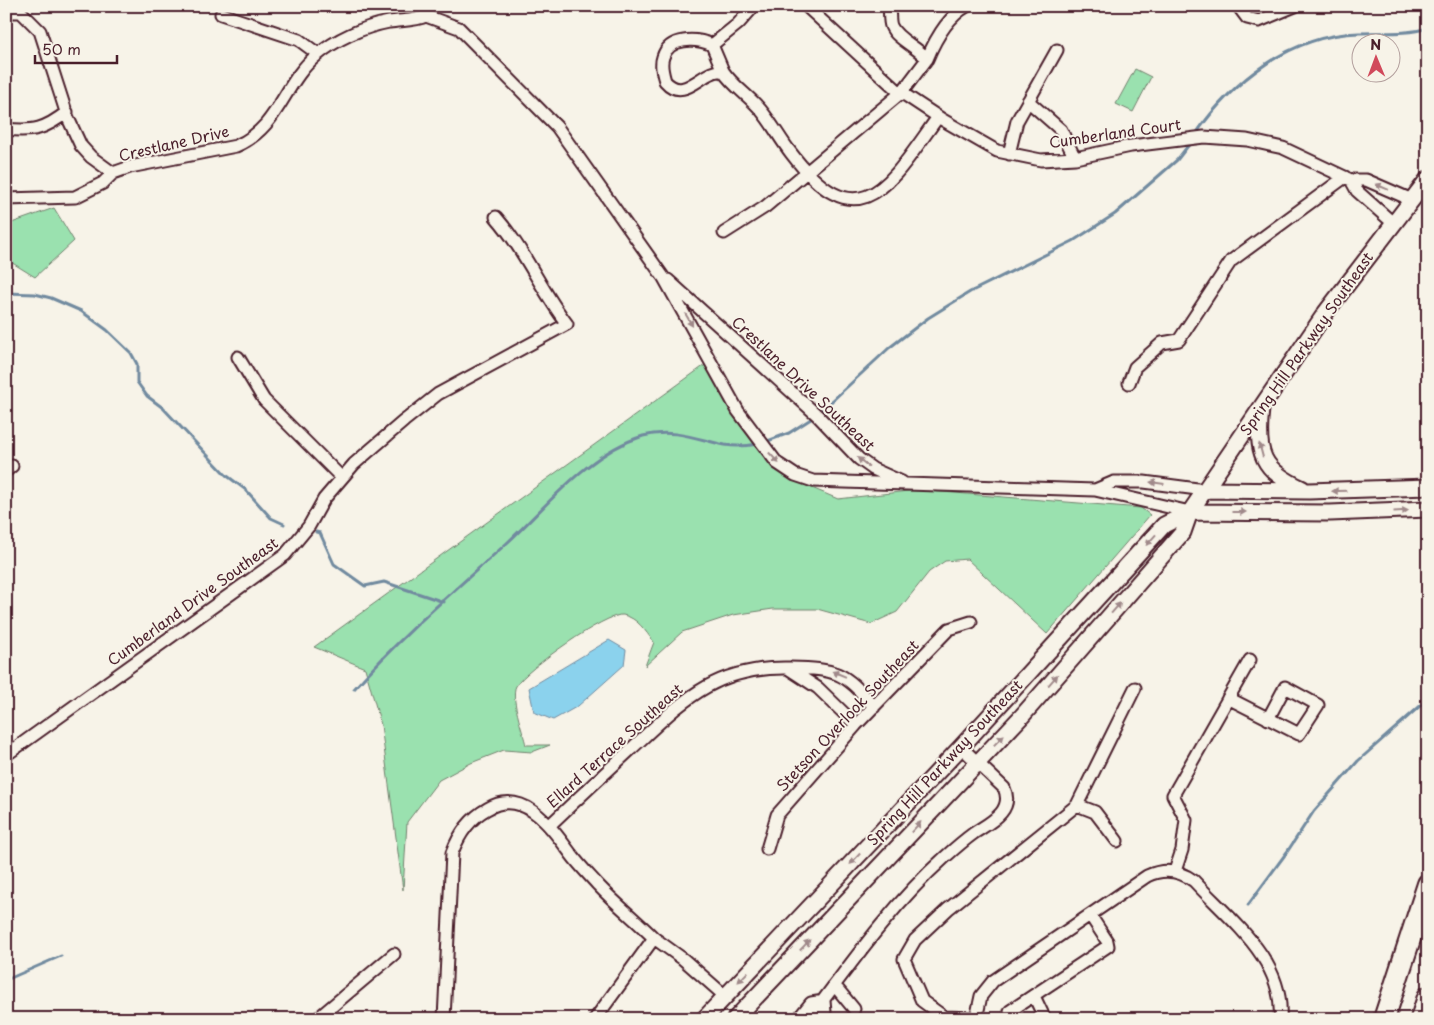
<svg xmlns="http://www.w3.org/2000/svg" width="1434" height="1025" font-family="'Playpen Sans',sans-serif">
	<style>
		.green { fill: #9ae1af; stroke: #72806d }
		.water { fill: #8bd2ed; stroke: #718a9f }
		.lines { fill: none; stroke-linecap: round; stroke-linejoin: round }
		.stream { stroke: #718a9f; stroke-width: 3 }
		.street-casing { stroke: #4a1f2b; stroke-width: 15 }
		.secondary-casing { stroke: #4a1f2b; stroke-width: 19 }
		.highway-casing { stroke: #4a1f2b; stroke-width: 24 }
		.street { stroke: #f7f3e8; stroke-width: 11 }
		.secondary { stroke: #f7f3e8; stroke-width: 15 }
		.highway { stroke: #f7f3e8; stroke-width: 20 }
		.oneway { fill: #a0898a }
		.labels { text-anchor: middle; stroke-width: 4; stroke-linejoin: round; paint-order: stroke }
		.street-label { font-size: 15px; fill: #4a1f2b; stroke: #f7f3e8 }
	</style>
	<rect width="100%" height="100%" fill="#f7f3e8"/>
	<filter id="ink" filterUnits="userSpaceOnUse"><feTurbulence type="fractalNoise" baseFrequency=".02" numOctaves="2"/><feDisplacementMap in="SourceGraphic" scale="10" xChannelSelector="R" yChannelSelector="G"/><feConvolveMatrix kernelMatrix="1 2 1 2 8 2 1 2 1" color-interpolation-filters="sRGB"/></filter>
	<g filter="url(#ink)">
		<path class="green" d="M1135 69 1151 77 1133 112 1116 104Z
			M54 208 74 241 35 277 6 259V225Z
			M705 365 751 436 788 478 838 499 917 490 1141 508 1150 515 1047 634 967 559 945 561 929 572 897 612 871 624 817 609H773L733 615 682 632 645 666 654 642C645 631 638 618 623 615 607 612 525 670 516 686 510 697 523 732 526 745H550L532 752 504 750 471 763 439 780 407 822 403 890 381 725 365 668 314 647Z"/>
		<path class="water" d="M609 640 626 650 624 665 578 706 553 720 534 712 529 688Z"/>
		<g class="lines">
			<path class="stream" d="M1195 135C1233 80 1291 35 1359 33 1382 32 1405 35 1428 28
				M6 293 35 294 51 298 81 311 107 330 131 353 137 364V382L147 396 163 408 226 475 246 490 271 518 284 524
				M819 413 889 348 928 318 970 292 1073 241 1115 214 1177 160 1191 142
				M765 442 789 433 814 417
				M316 532 320 533 334 564 365 586 384 582 444 602
				M354 689C401 636 455 590 507 543 548 505 588 453 643 436 672 428 697 439 725 445 736 447 748 446 758 444
				M1248 905 1287 852 1314 811 1358 761 1428 699
				M6 980 61 956"/>
			<g class="street-casing">
				<path id="street" d="M806 6 896 89 943 120 997 151 1041 160 1075 158 1131 146 1204 137 1247 140 1283 148 1351 180H1366L1412 200
					M889 6C890 12 889 21 891 26 897 40 918 47 927 59 935 40 947 17 967 6
					M1238 6 1247 18 1259 21 1295 6
					M6 12H21L40 31 68 118 81 146 91 157 113 173
					M221 14 299 40 318 54
					M426 16 459 28 557 127 664 278 738 411 777 463 795 475 813 481 1095 490 1190 512
					M712 45 738 24 754 6
					M723 71 712 45C696 38 669 37 663 57 660 65 663 74 665 81 685 104 703 68 723 71 733 86 749 96 760 109 772 123 780 139 791 153 860 244 891 182 938 117
					M1028 101 1061 130 1075 158
					M6 129C34 132 45 129 67 112
					M1009 154 1017 121 1057 50
					M1351 180 1357 191 1393 223
					M6 199 75 197 103 183 113 173 130 167 236 146C280 127 283 83 316 56 336 39 363 27 389 22 401 20 415 21 426 16
					M724 233 765 207 902 92 927 59
					M668 280 817 415 859 459 873 469 902 482
					M238 357 264 400 342 478
					M1129 383 1135 367 1162 343 1179 340 1231 261 1345 177
					M6 471 12 466
					M1095 490 1114 482H1144L1205 490
					M789 669 818 688 856 725
					M1228 698 1299 734 1318 705 1285 687 1268 719
					M6 755 285 555 309 526 324 499 354 464 404 421 438 394 567 324C541 290 524 249 496 217
					M1077 805 1095 812 1117 841
					M550 825C576 800 603 775 630 750 682 702 713 666 790 668 836 669 844 671 874 707
					M767 849 777 815 856 725 949 629 971 622
					M1175 871 1182 850 1186 820 1173 795 1250 660
					M654 938 683 959 725 996
					M835 986 854 1009
					M1034 996 1044 1017 1041 1019
					M976 1018 944 1017 922 1001 904 959 915 940 948 909 1077 805 1135 688
					M317 1019 394 954
					M444 1019 452 853C459 834 469 819 487 809 524 787 551 827 571 854 579 865 589 875 598 885 616 904 636 920 654 938L595 1019
					M798 1019 811 1003 824 1001
					M809 1019C852 962 892 905 944 858 954 849 963 841 974 833 989 823 1015 811 1004 788L961 747
					M820 1019 825 1012 824 1001
					M976 1019 981 996 993 981 1147 876C1164 868 1179 870 1194 881 1230 920 1285 960 1280 1019
					M1016 1019 1010 1011 1108 946 1107 941 1090 915"/>
			</g>
			<g class="secondary-casing">
				<path id="secondary" d="M1261 409C1256 453 1261 470 1303 489
					M1205 490 1309 491 1428 487
					M704 1019 961 747 1164 525 1190 512 1330 513 1428 509
					M735 1019 1022 716 1183 532 1190 512 1326 312 1428 179"/>
			</g>
			<g class="highway-casing">
				<path id="highway" d="M1384 1019 1428 884
					M1421 1019 1428 997"/>
			</g>
			<use href="#street" class="street"/>
			<use href="#secondary" class="secondary"/>
			<use href="#highway" class="highway"/>
		</g>
		<defs><path id="oneway-solid" d="M-6-.8H1V-3.2L6.5 0L1 3.2V.8H-6Z" transform="scale(1.25)"/></defs>
		<g class="oneway">
			<use href="#oneway-solid" transform="translate(1382 187) rotate(-157)"/>
			<use href="#oneway-solid" transform="translate(689 320) rotate(60)"/>
			<use href="#oneway-solid" transform="translate(1261 450) rotate(-105)"/>
			<use href="#oneway-solid" transform="translate(774 458) rotate(47)"/>
			<use href="#oneway-solid" transform="translate(863 462) rotate(-142)"/>
			<use href="#oneway-solid" transform="translate(1157 483) rotate(-173)"/>
			<use href="#oneway-solid" transform="translate(1339 491) rotate(179)"/>
			<use href="#oneway-solid" transform="translate(1401 511) rotate(-3)"/>
			<use href="#oneway-solid" transform="translate(1239 512)"/>
			<use href="#oneway-solid" transform="translate(1151 540) rotate(132)"/>
			<use href="#oneway-solid" transform="translate(1116 608) rotate(-49)"/>
			<use href="#oneway-solid" transform="translate(839 674) rotate(-158)"/>
			<use href="#oneway-solid" transform="translate(1053 680) rotate(-49)"/>
			<use href="#oneway-solid" transform="translate(999 740) rotate(-46)"/>
			<use href="#oneway-solid" transform="translate(916 827) rotate(-47)"/>
			<use href="#oneway-solid" transform="translate(855 859) rotate(133)"/>
			<use href="#oneway-solid" transform="translate(805 945) rotate(-47)"/>
			<use href="#oneway-solid" transform="translate(743 977) rotate(134)"/>
		</g>
	</g>
	<g class="labels">
		<g class="street-label">
			<text transform="translate(1115 134) rotate(-8)" y="5">Cumberland Court</text>
			<text transform="translate(174 144) rotate(-13)" y="5">Crestlane Drive</text>
			<text transform="translate(1307 344) rotate(-55)" y="5">Spring Hill Parkway Southeast</text>
			<text transform="translate(803 384) rotate(43)" y="5">Crestlane Drive Southeast</text>
			<text transform="translate(193 602) rotate(-36)" y="5">Cumberland Drive Southeast</text>
			<text transform="translate(848 716) rotate(-47)" y="5">Stetson Overlook Southeast</text>
			<text transform="translate(615 746) rotate(-42)" y="5">Ellard Terrace Southeast</text>
			<text transform="translate(945 763) rotate(-47)" y="5">Spring Hill Parkway Southeast</text>
		</g>
	</g>
	<rect width="1434" height="1025" fill="none" stroke="#f7f3e8" stroke-width="25"/>
	<rect x="12" y="12" width="1409" height="1000" fill="none" stroke="#4a1f2b" stroke-width="2" filter="url(#ink)"/>
	<g transform="translate(1376 58) rotate(359)"><circle r="24" fill="#f7f3e8" stroke="#b29e9c"/>
	<path d="M0-4L9 19L0 12L-9 19Z" fill="#d1495b"/>
	<text y="-8" font-size="14" font-weight="bold" text-anchor="middle" fill="#4a1f2b">N</text>
	</g>
	<path d="M35 55v8h82v-8" fill="none" stroke="#4a1f2b" stroke-width="2.5"/>
	<text x="42" y="55" font-size="15" fill="#4a1f2b" stroke="#f7f3e8" stroke-width="4" paint-order="stroke">50 m</text>
</svg>
